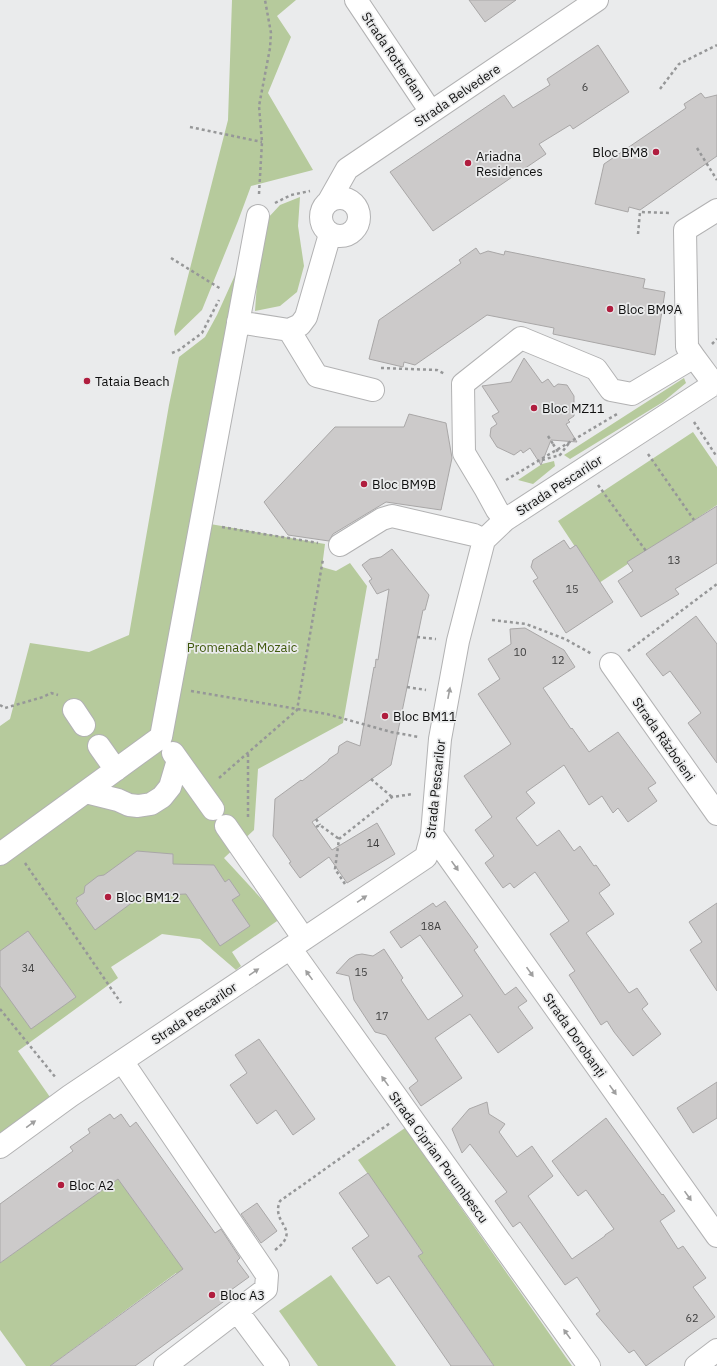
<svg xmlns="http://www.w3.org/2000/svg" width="717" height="1366" font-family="'IBM Plex Sans',sans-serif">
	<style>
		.green { fill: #b6ca9c }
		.building { fill: #cccaca; stroke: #a9a7a7 }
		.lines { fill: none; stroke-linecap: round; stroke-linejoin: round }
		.minor-casing { stroke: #b2b2b3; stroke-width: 24 }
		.path { stroke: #969798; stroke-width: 2.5; stroke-dasharray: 3 3; stroke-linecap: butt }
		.minor { stroke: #fff; stroke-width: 22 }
		.path-bridge { stroke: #969798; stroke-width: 2.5; stroke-dasharray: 3 3; stroke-linecap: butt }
		.oneway { fill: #9f9f9f }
		.poi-dot { fill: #b01d3e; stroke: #eaebec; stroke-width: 1.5 }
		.labels { text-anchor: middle; stroke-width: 3.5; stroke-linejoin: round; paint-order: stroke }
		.number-label { font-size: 11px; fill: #3e3e3e }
		.street-label { font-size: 13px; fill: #0f0f0f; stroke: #eaebec }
		.poi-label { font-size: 13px; fill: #0f0f0f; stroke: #eaebec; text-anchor: start }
		.park-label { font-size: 13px; fill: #40590d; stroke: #eaebec }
	</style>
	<rect width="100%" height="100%" fill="#eaebec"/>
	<path class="green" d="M232 0H296L277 16 291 37 268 93 313 170 251 186 238 221 202 310 175 336 174 331 228 120Z
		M300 197 298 226 304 266 297 292 280 306 255 311 261 228 267 219 280 205Z
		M240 264 193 521 325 544 322 567 336 571 350 563 367 586 343 723 258 769 254 830 224 858 280 919 232 952 241 966 236 970 200 939 162 934 111 967 118 978 18 1051 52 1100 0 1133V726L10 719 30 643 89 652 129 635 169 405 179 357 205 337 217 315Z
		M684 378 686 383 663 402 570 459 564 455Z
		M693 432 717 467V505L599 583 558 521Z
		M554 461 555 466 533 484 518 480 542 464Z
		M405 1128 572 1366H494L418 1256 423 1253 358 1160Z
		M118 1178 169 1250 188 1268 178 1275 176 1273 50 1366H26L0 1330V1263Z
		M331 1275 396 1366H318L279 1311Z"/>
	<path class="building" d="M469 0H516L485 22Z
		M598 45 629 92 573 129 570 125 539 144 546 154 433 231 390 172 504 95 513 108 550 85 547 79Z
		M701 93 705 98 717 95V156L640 210 629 207 628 212 595 204 604 164 686 108 684 104Z
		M476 248 480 254 488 251 504 255 505 251 645 279 643 288 665 292 655 355 553 334 554 328 487 315 415 365 404 362 403 367 369 359 379 320 461 263 459 260Z
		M524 358 542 383 548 379 554 387 558 384 567 385 574 396V416L568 420 570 422 566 424 577 442 551 440 541 465 530 448 523 453 521 450 514 455 497 447 490 436 491 428 497 424 492 416 499 412 482 386 511 382Z
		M409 414 446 423 452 458 441 510 386 502 333 534 329 541 288 535 264 502 335 427H404Z
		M717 506V563L675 589 679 594 641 617 618 581 633 571 627 562Z
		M564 540 570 549 576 545 613 602 566 633 533 581 538 578 531 567 533 560Z
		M392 549 429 595 425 610H423L391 765 312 822 332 850 377 823 395 854 347 883 329 857 300 878 289 863 291 862 273 836 275 799 301 780 302 781 328 761 329 759 338 753 339 746 347 741 360 746 374 667 375 668 376 659 378 660 389 589 377 594 369 581 372 579 362 565 370 559 381 557Z
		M696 616 717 644V763L688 723 701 713 670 671 663 676 646 654Z
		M525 628 564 650 575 667 543 688 571 729 572 728 589 752 618 732 656 783 648 788 657 801 628 822 618 808 613 813 602 796 589 805 564 765 526 792 535 803 516 818 537 846 559 830 574 851 580 846 594 866 596 865 610 885 599 893 614 914 586 933 629 993 637 988 648 1004 642 1009 661 1034 633 1056 614 1032 607 1021 601 1025 569 975 575 971 550 934 569 921 535 872 514 888 510 883 503 888 485 863 494 856 475 830 492 817 464 776 511 744 478 694 500 679 488 659 511 644 510 629Z
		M137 851 173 854V864L214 865 225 882 229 879 240 895 232 900 250 926 220 946 186 894 141 896 95 930 76 903 78 901 76 898 84 893 85 886 98 876 104 875Z
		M445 901 478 947 474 950 505 995 516 987 527 1001 518 1007 533 1028 498 1053 470 1014 435 1038 462 1078 421 1106 409 1088 418 1081 386 1035 375 1032 354 1000 349 976 336 973 349 959 356 955 362 954 373 956 384 949 403 978 401 980 428 1020 463 996 420 935 401 948 390 932 433 903 436 907Z
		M717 903V991L690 950 702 942 689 922Z
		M28 931 76 997 31 1029 0 986V951Z
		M259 1039 315 1119 293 1135 276 1110 257 1124 230 1085 247 1073 235 1055Z
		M717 1082V1118L693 1133 677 1108Z
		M487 1102 489 1114 505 1124 499 1132 517 1157 532 1146 553 1176 528 1196 572 1259 605 1236V1235L614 1229 586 1190 578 1196 552 1161 606 1118 662 1195 663 1194 675 1211 660 1221 678 1249 683 1246 706 1278 693 1287 715 1317 646 1366 634 1350 629 1353 596 1314 600 1311 577 1277 565 1285 520 1222 513 1227 495 1201 507 1192 470 1144 462 1153 452 1129 469 1109Z
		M110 1114 114 1119 121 1114 130 1127 136 1122 215 1233 221 1229 240 1258 237 1261 249 1277 231 1290 234 1294 135 1366H50L183 1269 118 1179 0 1263V1204L73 1151 70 1147 90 1133 88 1129Z
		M368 1173 423 1253 418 1256 494 1366H451L389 1276 377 1284 352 1248 369 1236 339 1193Z
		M257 1203 277 1231 261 1243 241 1214Z"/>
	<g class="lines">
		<g class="minor-casing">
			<path id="minor" d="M356 0 431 112
				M321 217a19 19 0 1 1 38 0a19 19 0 1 1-38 0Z
				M329 201 347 169 597 0
				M238 322 289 330 300 325 306 317 330 234
				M289 330 317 376 373 390
				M694 357 687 347 685 230 717 210
				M505 520 497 510 485 488 464 453 463 384 521 338 596 369 611 390 632 394 694 357 714 384
				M340 545 382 519 392 516 474 535 484 540
				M611 664 717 814
				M74 710 84 725
				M99 746 116 770
				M173 753 213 809
				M86 792 118 800 129 805 138 806 151 804 162 797 170 787 178 760
				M226 826 304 939
				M432 834 717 1236
				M0 854 161 737 258 216
				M290 948 589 1366
				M122 1061 267 1275 266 1289 237 1311 278 1366
				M0 1147 70 1096 426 857 432 834 440 739 458 641 484 540 505 520 717 382
				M165 1366 237 1311
				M696 1366 717 1350"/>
		</g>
		<path class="path" d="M660 89 679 64 717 45
			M190 127 262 142
			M697 148 717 180
			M259 194 262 142 259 106 270 48 271 33 265 0
			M275 203 291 195 310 191
			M638 234 640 212 671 213
			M171 258 221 289
			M712 344 717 339
			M172 353 179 350 202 333 219 300
			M381 368 437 370 445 374
			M694 422 717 457
			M548 436 553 444
			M648 454 694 520
			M542 460 560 455 569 443
			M506 480 617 414
			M598 485 646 551
			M222 527 318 543
			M492 620 526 624 565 639 592 654
			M417 637 436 639
			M628 651 717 584
			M407 687 426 690
			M191 691 327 714 391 732 419 737
			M0 705 5 708 43 697 51 693 58 695
			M219 778 297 710 323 559
			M371 779 392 797
			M248 817V754
			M316 819 320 825
			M316 827 320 825 339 839
			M25 863 121 1003
			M345 884 335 869 339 839 392 797 413 794
			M0 1009 56 1078
			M275 1250C303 1229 270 1224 280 1201L390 1123"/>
		<use href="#minor" class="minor"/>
		<path class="path-bridge" d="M553 444 560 455"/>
	</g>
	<defs><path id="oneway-solid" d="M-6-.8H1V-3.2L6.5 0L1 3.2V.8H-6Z"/></defs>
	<g class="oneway">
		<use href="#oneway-solid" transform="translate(449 693) rotate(-79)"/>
		<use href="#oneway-solid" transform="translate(455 866) rotate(55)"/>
		<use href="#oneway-solid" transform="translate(362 899) rotate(-34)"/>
		<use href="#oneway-solid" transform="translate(254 972) rotate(-34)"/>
		<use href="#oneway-solid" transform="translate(530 972) rotate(55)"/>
		<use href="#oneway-solid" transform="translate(309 975) rotate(-126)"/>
		<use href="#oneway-solid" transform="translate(385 1081) rotate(-126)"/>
		<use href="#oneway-solid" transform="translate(613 1090) rotate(55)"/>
		<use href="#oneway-solid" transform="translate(31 1124) rotate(-36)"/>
		<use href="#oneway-solid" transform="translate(688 1196) rotate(55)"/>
		<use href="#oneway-solid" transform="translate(567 1334) rotate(-126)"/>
	</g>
	<g class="poi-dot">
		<circle cx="656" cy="152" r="4"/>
		<circle cx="468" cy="163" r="4"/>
		<circle cx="610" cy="309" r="4"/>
		<circle cx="87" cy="381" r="4"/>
		<circle cx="534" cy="408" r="4"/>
		<circle cx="364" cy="484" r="4"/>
		<circle cx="385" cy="716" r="4"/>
		<circle cx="108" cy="897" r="4"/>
		<circle cx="61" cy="1185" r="4"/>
		<circle cx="212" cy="1295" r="4"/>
	</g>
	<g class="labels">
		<g class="number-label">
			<text x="585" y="91">6</text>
			<text x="674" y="564">13</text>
			<text x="572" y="593">15</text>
			<text x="520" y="656">10</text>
			<text x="558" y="664">12</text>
			<text x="373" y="847">14</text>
			<text x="431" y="930">18A</text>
			<text x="28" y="972">34</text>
			<text x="361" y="976">15</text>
			<text x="382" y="1020">17</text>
			<text x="692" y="1322">62</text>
		</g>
		<g class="street-label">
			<text transform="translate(394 56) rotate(56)" y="5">Strada Rotterdam</text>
			<text transform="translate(457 95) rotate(-34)" y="5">Strada Belvedere</text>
			<text transform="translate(559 485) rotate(-33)" y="5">Strada Pescarilor</text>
			<text transform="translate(664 739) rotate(55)" y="5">Strada Războieni</text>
			<text transform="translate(435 789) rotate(-84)" y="5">Strada Pescarilor</text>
			<text transform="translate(194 1013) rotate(-34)" y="5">Strada Pescarilor</text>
			<text transform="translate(575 1035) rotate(55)" y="5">Strada Dorobanți</text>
			<text transform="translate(439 1157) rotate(54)" y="5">Strada Ciprian Porumbescu</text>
		</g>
		<g class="poi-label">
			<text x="648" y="157" text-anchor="end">Bloc BM8</text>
			<text x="476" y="161">Ariadna<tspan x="476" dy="15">Residences</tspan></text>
			<text x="618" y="314">Bloc BM9A</text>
			<text x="95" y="386">Tataia Beach</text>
			<text x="542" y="413">Bloc MZ11</text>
			<text x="372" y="489">Bloc BM9B</text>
			<text x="393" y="721">Bloc BM11</text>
			<text x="116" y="902">Bloc BM12</text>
			<text x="69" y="1190">Bloc A2</text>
			<text x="220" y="1300">Bloc A3</text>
		</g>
		<g class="park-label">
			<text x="242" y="652">Promenada Mozaic</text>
		</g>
	</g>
</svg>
